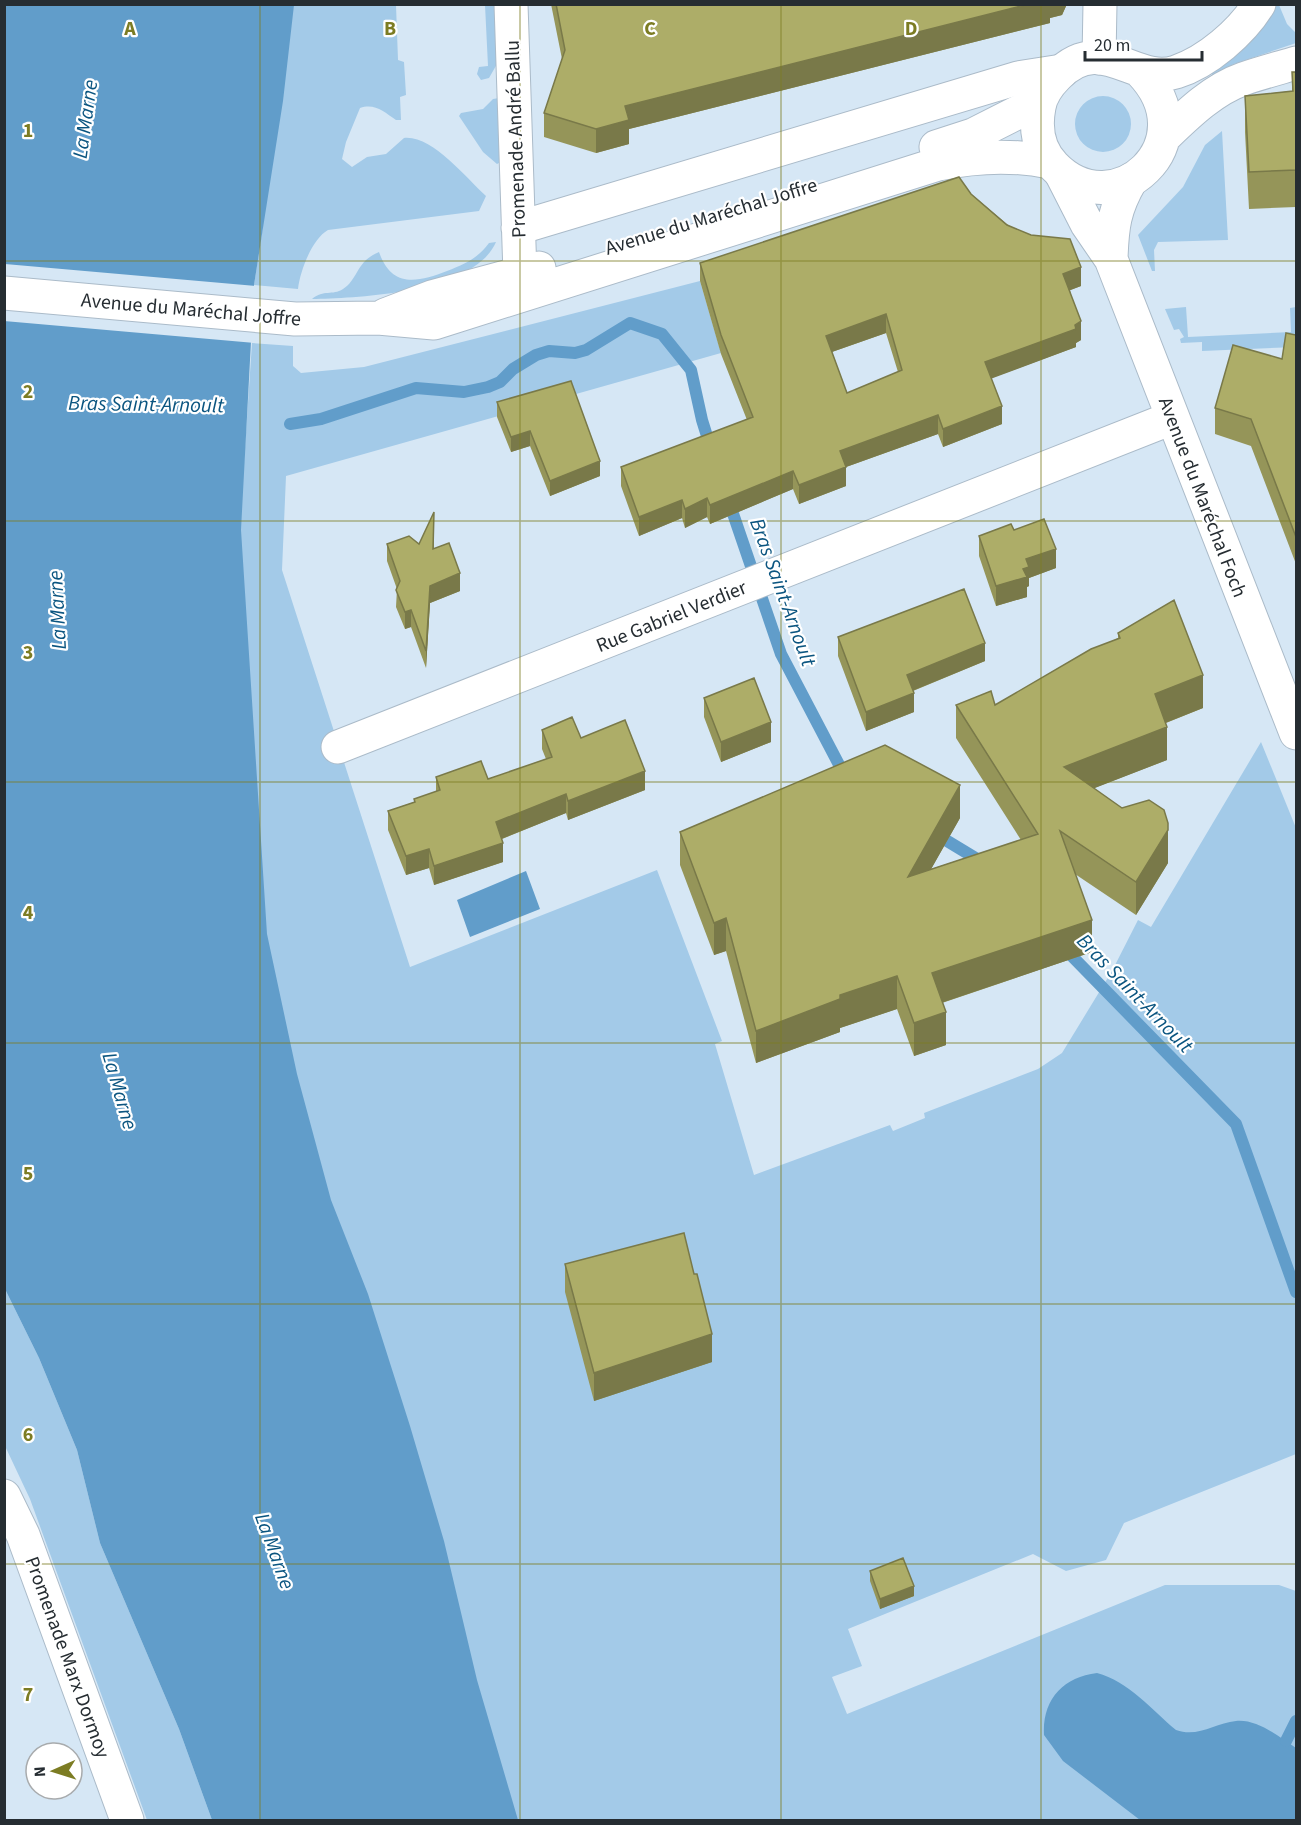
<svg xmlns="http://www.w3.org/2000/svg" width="1301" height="1825" font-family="'Source Sans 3',sans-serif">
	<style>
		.green { fill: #a3cae8 }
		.water { fill: #619dca }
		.pier { fill: #d6e7f5 }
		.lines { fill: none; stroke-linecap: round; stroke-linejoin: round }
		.stream { stroke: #619dca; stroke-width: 12 }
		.minor-casing { stroke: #abbbc9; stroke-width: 35 }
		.secondary-casing { stroke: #abbbc9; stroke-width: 35 }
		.minor { stroke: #fff; stroke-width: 33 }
		.secondary { stroke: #fff; stroke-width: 33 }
		.wall { fill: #959559; fill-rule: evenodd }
		.shaded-wall { fill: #797949 }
		.building { fill: #adad68; stroke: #797949; stroke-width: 1.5; fill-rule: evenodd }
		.grid { fill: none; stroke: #7c7c23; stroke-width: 1.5; stroke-opacity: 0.55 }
		.labels { text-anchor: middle; stroke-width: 4.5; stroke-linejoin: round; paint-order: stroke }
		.street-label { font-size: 20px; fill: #262d32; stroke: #fff }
		.water-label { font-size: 21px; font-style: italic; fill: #0b5580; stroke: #fff }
		.grid-label { font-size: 20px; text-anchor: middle; font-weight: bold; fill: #7c7c23; stroke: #fff; stroke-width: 4.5; stroke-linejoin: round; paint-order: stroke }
	</style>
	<rect width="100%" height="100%" fill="#d6e7f5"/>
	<path class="green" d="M251 5H396L398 60 404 62 406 95 400 97 401 120H396C384 112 375 103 360 108L346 142 342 159 352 167 367 157 386 154 404 138C432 135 465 177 486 196L479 211 328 230C312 239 300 271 298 289L254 285 263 226Z
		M485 5H495L497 64 489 78 481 80 477 74 479 67 488 66Z
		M1275 5H1279L1287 24 1296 33V43L1234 64 1213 76 1211 73Z
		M1075 124a28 28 0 1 1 56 0a28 28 0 1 1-56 0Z
		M499 98 501 162 497 164 483 152 459 116 461 113 483 109 493 99Z
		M1222 131 1228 240 1158 242 1154 250 1155 271H1152L1138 235 1183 187 1205 145Z
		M496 242C474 293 359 298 312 299 324 289 332 296 343 289 358 280 356 261 379 252 392 289 418 282 447 271 465 264 478 258 489 243Z
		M700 281 721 353 286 476 282 570 410 967 657 870 722 1041 715 1044 754 1175 890 1125 893 1131 925 1118 924 1113 1038 1069 1062 1053 1112 971 1138 920 1151 927 1261 742 1296 828V1454L1124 1523 1106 1560 1066 1571 1033 1554 848 1629 862 1666 832 1677 847 1714 1165 1585H1279L1296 1591V1820H480L212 940 252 343 293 346V366L301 373 364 367Z
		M1186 307 1188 337 1291 332 1290 308 1296 307V347L1202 351V342L1181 343 1180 339 1184 337 1179 329 1174 330 1165 309Z
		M5 1289 39 1358 77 1450 100 1543 179 1729 212 1820H147L30 1499 5 1446Z"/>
	<path class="water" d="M5 5H294L283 101 254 285 241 530 267 934 297 1074 331 1200 368 1294 410 1426 444 1541 477 1680 518 1820H212L179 1729 100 1543 77 1450 39 1358 5 1289Z
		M526 871 540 909 470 937 457 900Z
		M1097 1673C1128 1681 1152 1710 1176 1730 1198 1738 1215 1723 1236 1721 1258 1719 1279 1737 1296 1748V1820H1140L1063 1761 1044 1735C1042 1700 1063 1677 1097 1673Z"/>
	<path class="pier" d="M5 264 257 286 255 343 4 321Z"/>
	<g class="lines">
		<path class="stream" d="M290 424 321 419 416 388 464 392 488 387 500 382 513 369 536 355 549 351 575 353 586 350 630 323 662 334 691 370 702 420 711 449
			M728 499 781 654 846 778
			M934 833 977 859 985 866
			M1064 948 1236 1124 1296 1292
			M1286 1741 1296 1721"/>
		<g class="minor-casing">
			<path id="minor" d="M511 4 520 274
				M1099 58 1100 4
				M1062 175 1087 224 1111 259
				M1131 180C1114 209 1112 227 1111 259L1296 733
				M518 228 1018 78 1062 71
				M338 747 1172 418
				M4 1496 23 1535 127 1820"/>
		</g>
		<g class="secondary-casing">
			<path id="secondary" d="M1141 72C1209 143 1114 228 1054 166 1038 150 1035 128 1039 107 1041 95 1048 85 1057 76 1101 30 1135 86 1176 72 1207 62 1242 32 1259 4
				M1164 137C1187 115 1212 90 1243 79 1260 73 1279 68 1296 63
				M936 147 973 135 1040 101
				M4 293 295 319 378 318 434 323 938 164C976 156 1011 154 1050 162
				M385 315 432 297 539 268"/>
		</g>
		<use href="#minor" class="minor"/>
		<use href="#secondary" class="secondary"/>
	</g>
	<path class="wall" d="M551 4H1067L1062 15 1050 18V23L629 129V144L596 153 544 137V113L562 59Z
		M1292 72H1296V207L1249 209 1245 132V96L1292 91Z
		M971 194 1081 286 1070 290 1081 340 1076 343V347L991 378 1002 424 943 447 938 434 846 467V486L799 504 793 489 710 524 707 517 685 528 682 518 639 536 621 486V467L747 420 721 354 700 281V263ZM886 333 898 372 847 393 832 352Z
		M1296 335V564L1251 446 1215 434V408L1282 359Z
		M497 402 600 476 550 496 530 446 511 452 497 417Z
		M434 529V549L460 591 430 603 426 668 411 627 405 629 396 607 397 589 387 561V544H419Z
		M1014 530 1056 568 1029 578V586L1027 587V597L996 606 979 556V536Z
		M1118 633 1203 708 1166 723 1167 760 1094 788 1168 856V863L1136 915 1075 874 1092 952 942 1003 946 1045 914 1056 897 1009 840 1028V1032L756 1063 726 951 714 955 680 865V832L960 818 931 869 1021 840 956 738V705H995L1118 638Z
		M838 637 985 661 913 691 914 712 866 731 838 656Z
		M704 698 771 742 721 762 704 717Z
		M542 730 581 738 645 790 568 820 566 813 502 839 503 862 434 885 429 868 406 875 388 830V811L414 802V799L436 792V777L488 779 546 759 542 749Z
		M565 1264 712 1362 594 1401 565 1292Z
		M870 1571 914 1596 880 1609 870 1581Z"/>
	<path class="shaded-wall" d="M1029 4H1067L1062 15 1050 18V23L629 129V144L596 153V129L625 106Z
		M1081 267V286L1063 293V274Z
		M886 314V333L826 354V336Z
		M1081 321V340L1076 343V347L985 381V362L1075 325Z
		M1002 406V424L943 447V429Z
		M938 415V434L846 467V486L799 504V485L840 451Z
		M530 431V446L511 452V437Z
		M600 461V476L550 496V481Z
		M793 471V489L710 524V505Z
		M707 498V517L685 528V509Z
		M682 500V518L639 536V517Z
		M1056 549V568L1029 578V586L1027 587V597L996 606V586L1023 569 1026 559Z
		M460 573V591L430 603 426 668V651L430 586Z
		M411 610V627L405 629V612Z
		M985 643V661L907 693V675Z
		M1203 675V708L1155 727V694Z
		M914 693V712L866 731V712Z
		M771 722V742L721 762V742Z
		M1167 727V760L1064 800V767Z
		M645 771V790L568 820V801Z
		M960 785V818L908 910V877Z
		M566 794V813L496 841V822Z
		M1168 823V863L1136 915V882Z
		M503 843V862L434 885V866Z
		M429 849V868L406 875V856Z
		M726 918V951L714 955V923Z
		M1092 920V952L932 1006V973Z
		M897 976V1009L840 1028V1032L756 1063V1031L840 995Z
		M946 1012V1045L914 1056V1023Z
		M712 1334V1362L594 1401V1373Z
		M914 1586V1596L880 1609V1599Z"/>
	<path class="building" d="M556 4H1029L625 106 629 120 596 129 544 113 565 50Z
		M1292 72H1296V170L1249 172 1245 96 1293 91Z
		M959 177 971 194 1007 225 1031 235 1070 239 1081 267 1063 274 1081 321 1075 325 1076 329 985 362 1002 406 943 429 938 415 840 451 846 467 799 485 793 471 710 505 707 498 685 509 682 500 639 517 621 467 753 417 721 335 700 263ZM886 314 902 370 847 393 826 336Z
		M1286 333 1296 335V537L1251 419 1215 408 1233 345 1282 359Z
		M571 381 600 461 550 481 530 431 511 437 497 402Z
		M434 512 433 549 449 543 460 573 430 586 426 651 411 610 405 612 396 590 400 581 387 544 409 536 419 544Z
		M1044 519 1056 549 1026 559 1029 567 1023 569 1027 577 996 586 979 536 1011 524 1014 530Z
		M964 589 985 643 907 675 914 693 866 712 838 637Z
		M1174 600 1203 675 1155 694 1167 727 1064 767 1122 808 1149 800 1164 810 1168 823V830L1136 882 1060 831 1092 920 932 973 946 1012 914 1023 897 976 840 995V999L756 1031 726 918 714 923 680 832 885 745 960 785 908 877 1038 834 956 705 991 691 995 705 1091 649 1120 638 1118 633Z
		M754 678 771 722 721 742 704 698Z
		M572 717 581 738 625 720 645 771 568 801 566 794 496 822 503 843 434 866 429 849 406 856 388 811 415 802 414 799 440 790 436 777 481 761 488 779 552 757 542 730Z
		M684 1233 694 1274H697L712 1334 594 1373 565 1264Z
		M903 1558 914 1586 880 1599 870 1571Z"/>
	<path class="grid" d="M260 4V1820M520 4V1820M781 4V1820M1041 4V1820M4 261H1296M4 521H1296M4 782H1296M4 1043H1296M4 1304H1296M4 1564H1296"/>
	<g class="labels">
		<g class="street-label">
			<text transform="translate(515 139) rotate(-92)" y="7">Promenade André Ballu</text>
			<text transform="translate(711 216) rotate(-17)" y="7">Avenue du Maréchal Joffre</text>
			<text transform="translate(191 309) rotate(5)" y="7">Avenue du Maréchal Joffre</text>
			<text transform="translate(1203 497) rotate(69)" y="7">Avenue du Maréchal Foch</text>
			<text transform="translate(671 616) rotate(-22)" y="7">Rue Gabriel Verdier</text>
			<text transform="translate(68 1657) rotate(70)" y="7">Promenade Marx Dormoy</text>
		</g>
		<g class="water-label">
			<text transform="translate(85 119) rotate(-82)" y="7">La Marne</text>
			<text transform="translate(146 404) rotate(1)" y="7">Bras Saint-Arnoult</text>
			<text transform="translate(783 592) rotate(70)" y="7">Bras Saint-Arnoult</text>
			<text transform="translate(57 610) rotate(-93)" y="7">La Marne</text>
			<text transform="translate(1135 993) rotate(46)" y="7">Bras Saint-Arnoult</text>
			<text transform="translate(120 1091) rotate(74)" y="7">La Marne</text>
			<text transform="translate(275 1551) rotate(70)" y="7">La Marne</text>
		</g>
	</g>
	<g class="grid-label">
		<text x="130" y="35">A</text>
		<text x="390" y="35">B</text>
		<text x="650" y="35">C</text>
		<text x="911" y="35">D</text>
		<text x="28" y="137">1</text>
		<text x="28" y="398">2</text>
		<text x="28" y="659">3</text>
		<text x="28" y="919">4</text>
		<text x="28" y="1180">5</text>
		<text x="28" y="1441">6</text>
		<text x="28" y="1701">7</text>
	</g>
	<rect width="1301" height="1825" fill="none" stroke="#262d32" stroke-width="12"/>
	<g transform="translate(54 1771) rotate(267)"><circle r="28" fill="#ffffff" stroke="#a8abad" stroke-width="1.5"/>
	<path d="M0-4.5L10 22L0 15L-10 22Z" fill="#7c7c23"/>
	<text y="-9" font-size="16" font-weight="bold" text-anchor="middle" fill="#262d32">N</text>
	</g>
	<path d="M1085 51v9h117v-9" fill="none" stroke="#262d32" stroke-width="3"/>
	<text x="1094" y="51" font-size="18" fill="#262d32" stroke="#ffffff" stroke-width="4.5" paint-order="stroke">20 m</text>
</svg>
